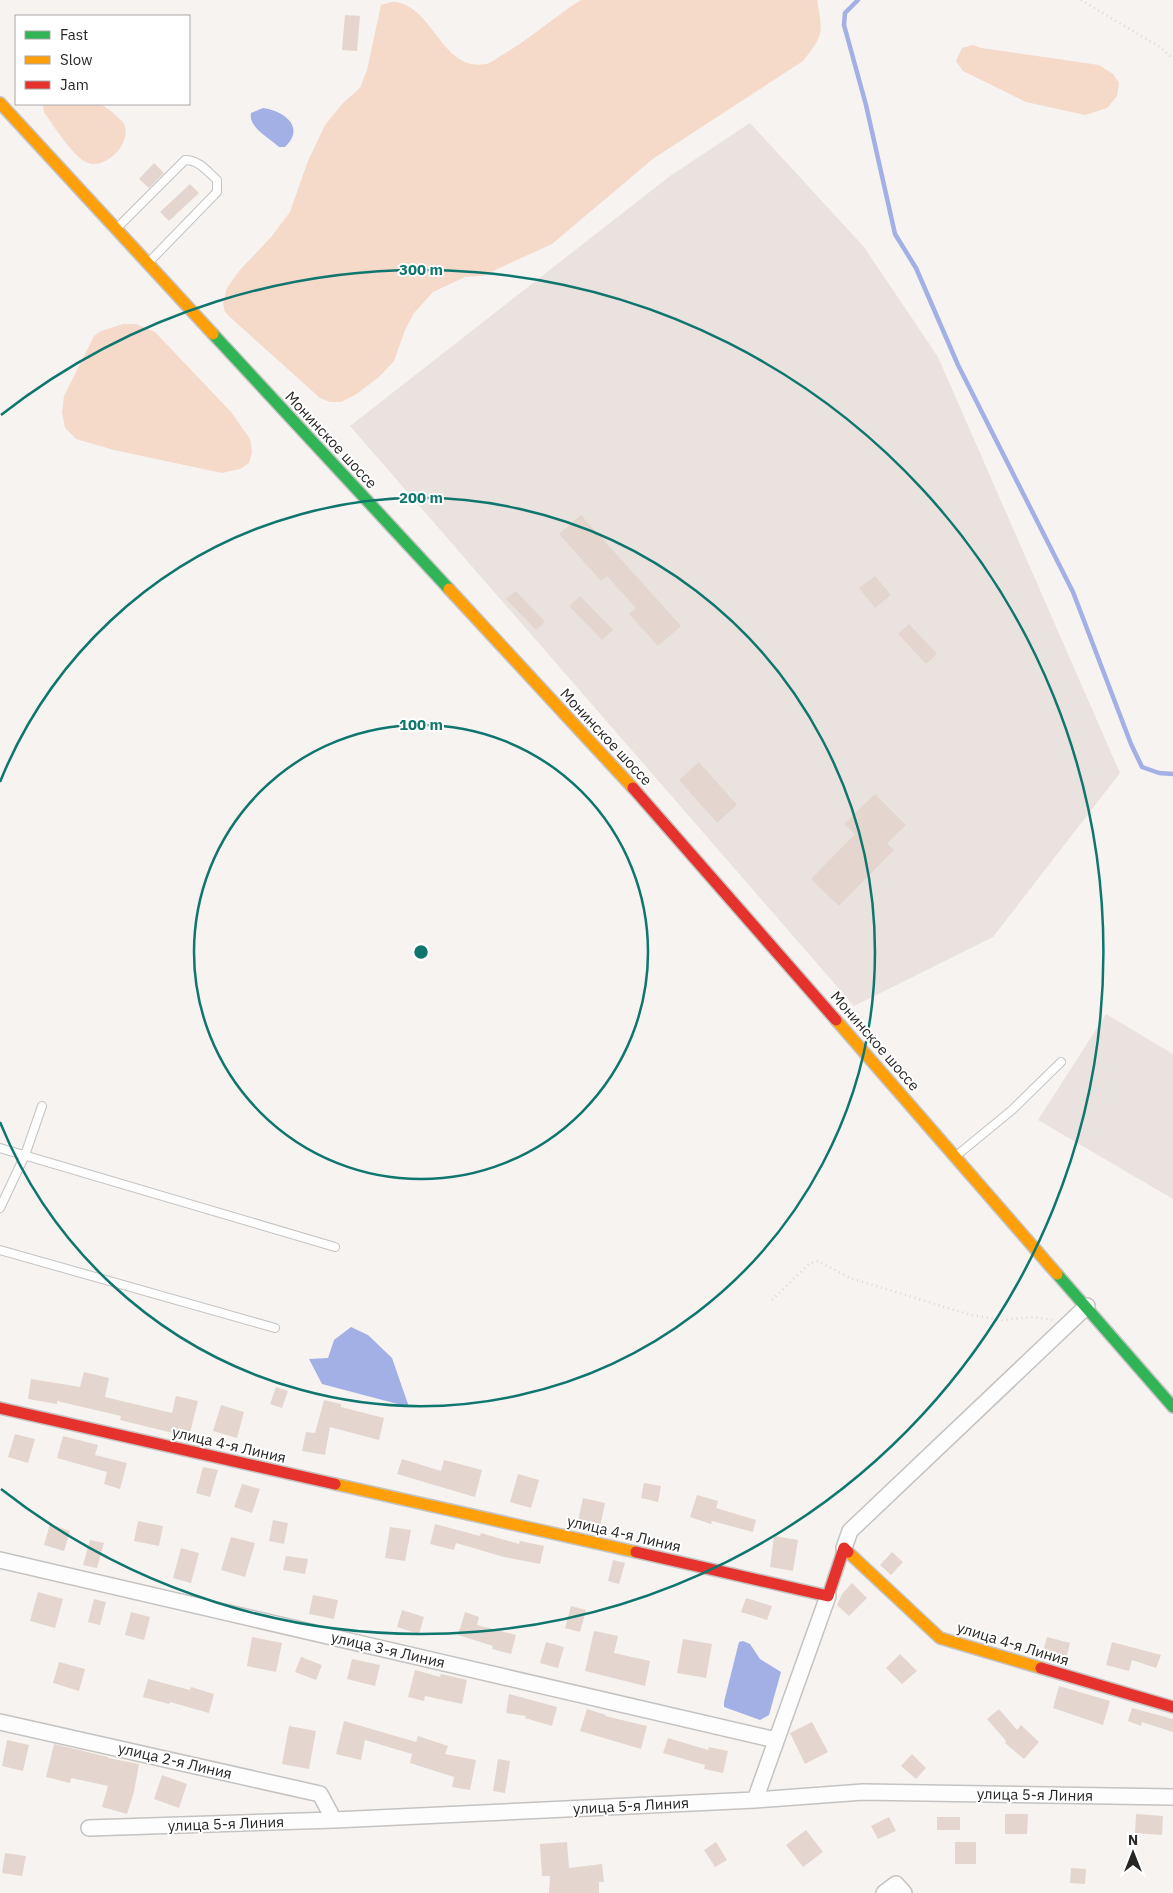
<svg xmlns="http://www.w3.org/2000/svg" width="1173" height="1893" font-family="'IBM Plex Sans',sans-serif">
	<style>
		.built { fill: #eae2de }
		.green { fill: #f5d9c9 }
		.water { fill: #a3b0e6 }
		.lines { fill: none; stroke-linecap: round; stroke-linejoin: round }
		.stream { stroke: #a3b0e6; stroke-width: 4.5 }
		.building { fill: #e4d6ce }
		.lane-casing { stroke: #c4c3c1; stroke-width: 10 }
		.street-casing { stroke: #c4c3c1; stroke-width: 18 }
		.fast-casing { stroke: #c4c3c1; stroke-width: 14 }
		.slow-casing { stroke: #c4c3c1; stroke-width: 14 }
		.jam-casing { stroke: #c4c3c1; stroke-width: 14 }
		.path { stroke: #d9d9d8; stroke-width: 2.5; stroke-dasharray: 1 4; stroke-linecap: butt }
		.lane { stroke: #fefdfd; stroke-width: 8 }
		.street { stroke: #fefdfd; stroke-width: 15 }
		.fast { stroke: #30b455; stroke-width: 11 }
		.slow { stroke: #ff9f0a; stroke-width: 11 }
		.jam { stroke: #e5322d; stroke-width: 11 }
		.ring { fill: none; stroke: #0f766e; stroke-width: 2.5 }
		.labels { text-anchor: middle; stroke-width: 4; stroke-linejoin: round; paint-order: stroke }
		.street-label { font-size: 15px; fill: #282625; stroke: #fff }
		.centre { fill: #0f766e; stroke: #fff; stroke-width: 2.5 }
		.ring-label { font-size: 15px; text-anchor: middle; font-weight: bold; fill: #0f766e; stroke: #fff; stroke-width: 4; stroke-linejoin: round; paint-order: stroke }
	</style>
	<rect width="100%" height="100%" fill="#f6f3f1"/>
	<path class="built" d="M750 123 864 247 938 357 1120 773 993 937 854 1006 350 426 670 176Z
		M1106 1014 1173 1054V1199L1038 1120Z"/>
	<path class="green" d="M581 0H817C823 33 824 35 803 61L654 158 552 244 482 276 465 277 433 292 414 313 405 330 394 361 379 377 355 395 341 402H330L320 398 231 318 225 312 223 304 227 288 240 270 272 236 290 212 308 161 325 125 343 103 360 88 367 70 381 5C386 4 392 1 396 2 435 9 442 72 486 64 492 63 497 58 502 55 530 39 554 17 581 0Z
		M973 45 981 48 1099 65 1113 74 1119 83 1117 96 1107 108 1085 115 1026 102 963 71 956 61 962 48Z
		M43 104C60 104 80 101 97 104 103 105 109 109 113 113 116 116 122 120 124 124 133 143 104 172 86 162 72 155 53 125 44 112Z
		M123 324H136L155 332 231 412 250 439 252 452 249 463 240 469 222 473 114 450 76 439 65 428 62 413 64 396 94 336 101 331Z"/>
	<path class="water" d="M263 108C284 111 306 127 285 147H279C269 138 248 127 251 113Z
		M351 1327 368 1335 392 1358 409 1407 322 1384 309 1359 328 1358 334 1340Z
		M743 1641 750 1644 760 1659 781 1672 769 1715 760 1720 724 1707V1702L739 1642Z"/>
	<g class="lines">
		<path class="stream" d="M858 0 845 13 844 25 866 105 895 234 916 268 958 365 1073 592 1131 744 1142 767 1159 773 1173 774"/>
	</g>
	<path class="building" d="M345 15 360 16 357 51 342 50Z
		M154 163 164 173 149 188 139 179Z
		M190 184 199 193 169 221 160 212Z
		M581 515 681 626 658 646 629 614 636 608 607 576 601 581 559 534Z
		M875 576 891 595 875 608 859 588Z
		M516 591 545 622 536 630 506 599Z
		M580 596 613 630 602 640 569 606Z
		M909 624 937 654 926 664 898 634Z
		M699 762 737 805 717 823 679 780Z
		M875 794 906 825 887 843 894 850 839 906 811 879 855 834 844 824Z
		M84 1372 109 1378 105 1397 172 1413 176 1396 198 1401 189 1437 120 1420 121 1416 57 1401V1404L28 1399 31 1379 80 1387Z
		M276 1387 288 1391 282 1408 270 1404Z
		M324 1400 341 1404V1407L384 1418 379 1440 330 1427 325 1455 302 1451 306 1432 315 1433Z
		M221 1405 244 1412 237 1438 213 1431Z
		M15 1434 35 1439 28 1463 8 1457Z
		M63 1436 98 1445 95 1455 127 1463 120 1489 104 1484 107 1472 57 1458Z
		M402 1459 441 1471 444 1460 482 1470 475 1497 397 1474Z
		M203 1467 218 1470 210 1497 196 1493Z
		M518 1474 539 1480 531 1508 510 1502Z
		M644 1483 661 1486 658 1502 641 1498Z
		M242 1484 260 1489 252 1513 234 1507Z
		M697 1495 718 1501 716 1508 756 1520 753 1532 712 1521 711 1524 690 1517Z
		M583 1498 605 1503 600 1527 578 1521Z
		M273 1520 288 1523 284 1544 269 1541Z
		M138 1521 163 1526 159 1546 134 1541Z
		M50 1524 70 1531 64 1551 44 1545Z
		M435 1524 480 1536 481 1533 519 1544 520 1541 544 1546 540 1564 504 1557 456 1543 454 1550 430 1544Z
		M390 1527 411 1530 405 1561 385 1558Z
		M774 1536 798 1540 793 1571 770 1567Z
		M231 1537 255 1543 245 1577 221 1570Z
		M90 1540 104 1543 97 1568 83 1565Z
		M181 1548 199 1553 191 1583 173 1578Z
		M892 1552 903 1562 891 1575 880 1565Z
		M286 1556 308 1559 305 1574 283 1570Z
		M613 1560 625 1563 619 1584 608 1581Z
		M852 1583 867 1598 849 1616 837 1605 842 1594Z
		M38 1592 63 1599 55 1628 30 1621Z
		M313 1595 338 1600 334 1619 309 1614Z
		M746 1598 772 1606 767 1620 741 1612Z
		M94 1599 106 1602 100 1625 88 1622Z
		M571 1606 586 1610 580 1632 565 1628Z
		M402 1610 424 1617 419 1634 397 1627Z
		M131 1612 150 1617 144 1640 125 1635Z
		M465 1612 479 1617 477 1625 516 1635 511 1654 492 1649 493 1646 458 1635Z
		M594 1631 618 1636 614 1653 650 1661 645 1686 585 1671Z
		M252 1637 282 1643 276 1672 247 1666Z
		M1047 1637 1070 1643 1066 1659 1043 1652Z
		M683 1639 712 1644 706 1678 677 1673Z
		M546 1642 564 1647 558 1668 540 1663Z
		M1112 1642 1161 1655 1156 1668 1132 1660 1129 1671 1106 1665Z
		M900 1654 917 1671 902 1684 886 1668Z
		M301 1657 322 1665 316 1680 295 1672Z
		M352 1659 380 1665 375 1686 347 1679Z
		M59 1662 85 1669 79 1691 53 1683Z
		M415 1670 440 1677 441 1674 467 1680 462 1704 425 1696 424 1701 408 1697Z
		M148 1679 190 1690 191 1687 214 1694 209 1713 170 1702 169 1704 143 1697Z
		M1059 1686 1110 1701 1103 1725 1053 1708Z
		M509 1694 557 1707 552 1726 525 1718 526 1716 506 1713Z
		M1132 1708 1173 1719V1732L1142 1722 1141 1726 1128 1721Z
		M587 1709 606 1715 605 1716 647 1726 641 1749 580 1731Z
		M999 1709 1017 1730 1021 1725 1039 1742 1024 1759 1005 1743 1006 1741 987 1719Z
		M344 1721 416 1742 418 1736 448 1746 445 1754 476 1760 470 1790 452 1787 454 1777 410 1763 412 1754 365 1740 361 1760 336 1754Z
		M812 1722 828 1752 805 1764 790 1733Z
		M289 1726 316 1731 309 1769 282 1764Z
		M668 1738 708 1750 709 1747 728 1751 723 1773 704 1769 705 1765 663 1753Z
		M7 1740 29 1745 23 1771 2 1766Z
		M54 1744 108 1757V1758L139 1764 134 1792 127 1814 102 1807 108 1786 71 1778 70 1783 46 1777Z
		M912 1754 926 1768 916 1779 901 1766Z
		M498 1759 510 1761 505 1793 493 1791Z
		M162 1775 187 1784 179 1808 154 1799Z
		M1005 1814H1028L1027 1834H1005Z
		M1136 1814 1163 1816 1162 1835 1135 1833Z
		M889 1817 896 1831 878 1839 871 1826Z
		M937 1817H960V1830H937Z
		M806 1830 823 1852 803 1867 786 1845Z
		M567 1842 569 1868 602 1864 604 1882H599V1893H549L550 1876H542L540 1844Z
		M716 1842 727 1860 715 1867 704 1850Z
		M955 1842H976V1864H955Z
		M5 1853 26 1856 22 1876 2 1873Z
		M1071 1868 1086 1869 1085 1884 1070 1883Z"/>
	<g class="lines">
		<g class="lane-casing">
			<path id="lane" d="M118 227 185 160C199 160 207 171 217 180V192L149 262
				M0 1148 335 1247
				M956 1156 1012 1110 1061 1062
				M0 1208 25 1155 42 1106
				M0 1250 275 1328"/>
		</g>
		<g class="street-casing">
			<path id="street" d="M844 1548 850 1531 1087 1306
				M0 1560 776 1740
				M0 1722 320 1794 334 1820
				M755 1800 828 1596
				M89 1828 334 1820 755 1800 863 1792 1173 1797
				M884 1893 896 1884 904 1893"/>
		</g>
		<g class="fast-casing">
			<path id="fast" d="M213 334 449 589
				M1057 1274 1173 1407"/>
		</g>
		<g class="slow-casing">
			<path id="slow" d="M0 103 213 334
				M449 589 633 788
				M836 1020 1057 1274
				M335 1484 636 1552
				M848 1552 940 1638 1041 1668"/>
		</g>
		<g class="jam-casing">
			<path id="jam" d="M633 788 836 1020
				M0 1408 335 1484
				M636 1552 828 1596 844 1548 848 1552
				M1041 1668 1173 1707"/>
		</g>
		<path class="path" d="M1081 0 1160 47 1173 59
			M772 1300 810 1263 818 1261 850 1278 971 1315 1002 1320 1033 1317 1052 1320"/>
		<use href="#lane" class="lane"/>
		<use href="#street" class="street"/>
		<use href="#fast" class="fast"/>
		<use href="#slow" class="slow"/>
		<use href="#jam" class="jam"/>
	</g>
	<g class="ring">
		<circle cx="421" cy="952" r="227"/>
		<path d="M0 782A454 454 0 1 1 0 1122"/>
		<path d="M1 415A682 682 0 1 1 1 1489"/>
	</g>
	<g class="labels">
		<g class="street-label">
			<text transform="translate(331 440) rotate(47)" y="5">Монинское шоссе</text>
			<text transform="translate(606 737) rotate(47)" y="5">Монинское шоссе</text>
			<text transform="translate(875 1041) rotate(49)" y="5">Монинское шоссе</text>
			<text transform="translate(229 1445) rotate(13)" y="5">улица 4-я Линия</text>
			<text transform="translate(624 1534) rotate(13)" y="5">улица 4-я Линия</text>
			<text transform="translate(1013 1644) rotate(17)" y="5">улица 4-я Линия</text>
			<text transform="translate(388 1650) rotate(13)" y="5">улица 3-я Линия</text>
			<text transform="translate(175 1761) rotate(13)" y="5">улица 2-я Линия</text>
			<text transform="translate(1035 1795) rotate(1)" y="5">улица 5-я Линия</text>
			<text transform="translate(631 1806) rotate(-3)" y="5">улица 5-я Линия</text>
			<text transform="translate(226 1824) rotate(-2)" y="5">улица 5-я Линия</text>
		</g>
	</g>
	<circle cx="421" cy="952" r="8" class="centre"/>
	<g class="ring-label">
		<text x="421" y="275">300 m</text>
		<text x="421" y="503">200 m</text>
		<text x="421" y="730">100 m</text>
	</g>
	<rect x="15" y="15" width="175" height="90" fill="#ffffff" stroke="#a9a8a8"/>
	<rect x="25" y="31" width="25" height="8" fill="#30b455" stroke="#a9a8a8"/>
	<text x="60" y="40" font-size="15" fill="#282625">Fast</text>
	<rect x="25" y="56" width="25" height="8" fill="#ff9f0a" stroke="#a9a8a8"/>
	<text x="60" y="65" font-size="15" fill="#282625">Slow</text>
	<rect x="25" y="81" width="25" height="8" fill="#e5322d" stroke="#a9a8a8"/>
	<text x="60" y="90" font-size="15" fill="#282625">Jam</text>
	<g transform="translate(1133 1853)" stroke="#ffffff" stroke-width="4" paint-order="stroke">
	<path d="M0-4L9 19L0 12L-9 19Z" fill="#282625"/>
	<text y="-8" font-size="14" font-weight="bold" text-anchor="middle" fill="#282625">N</text>
	</g>
</svg>
